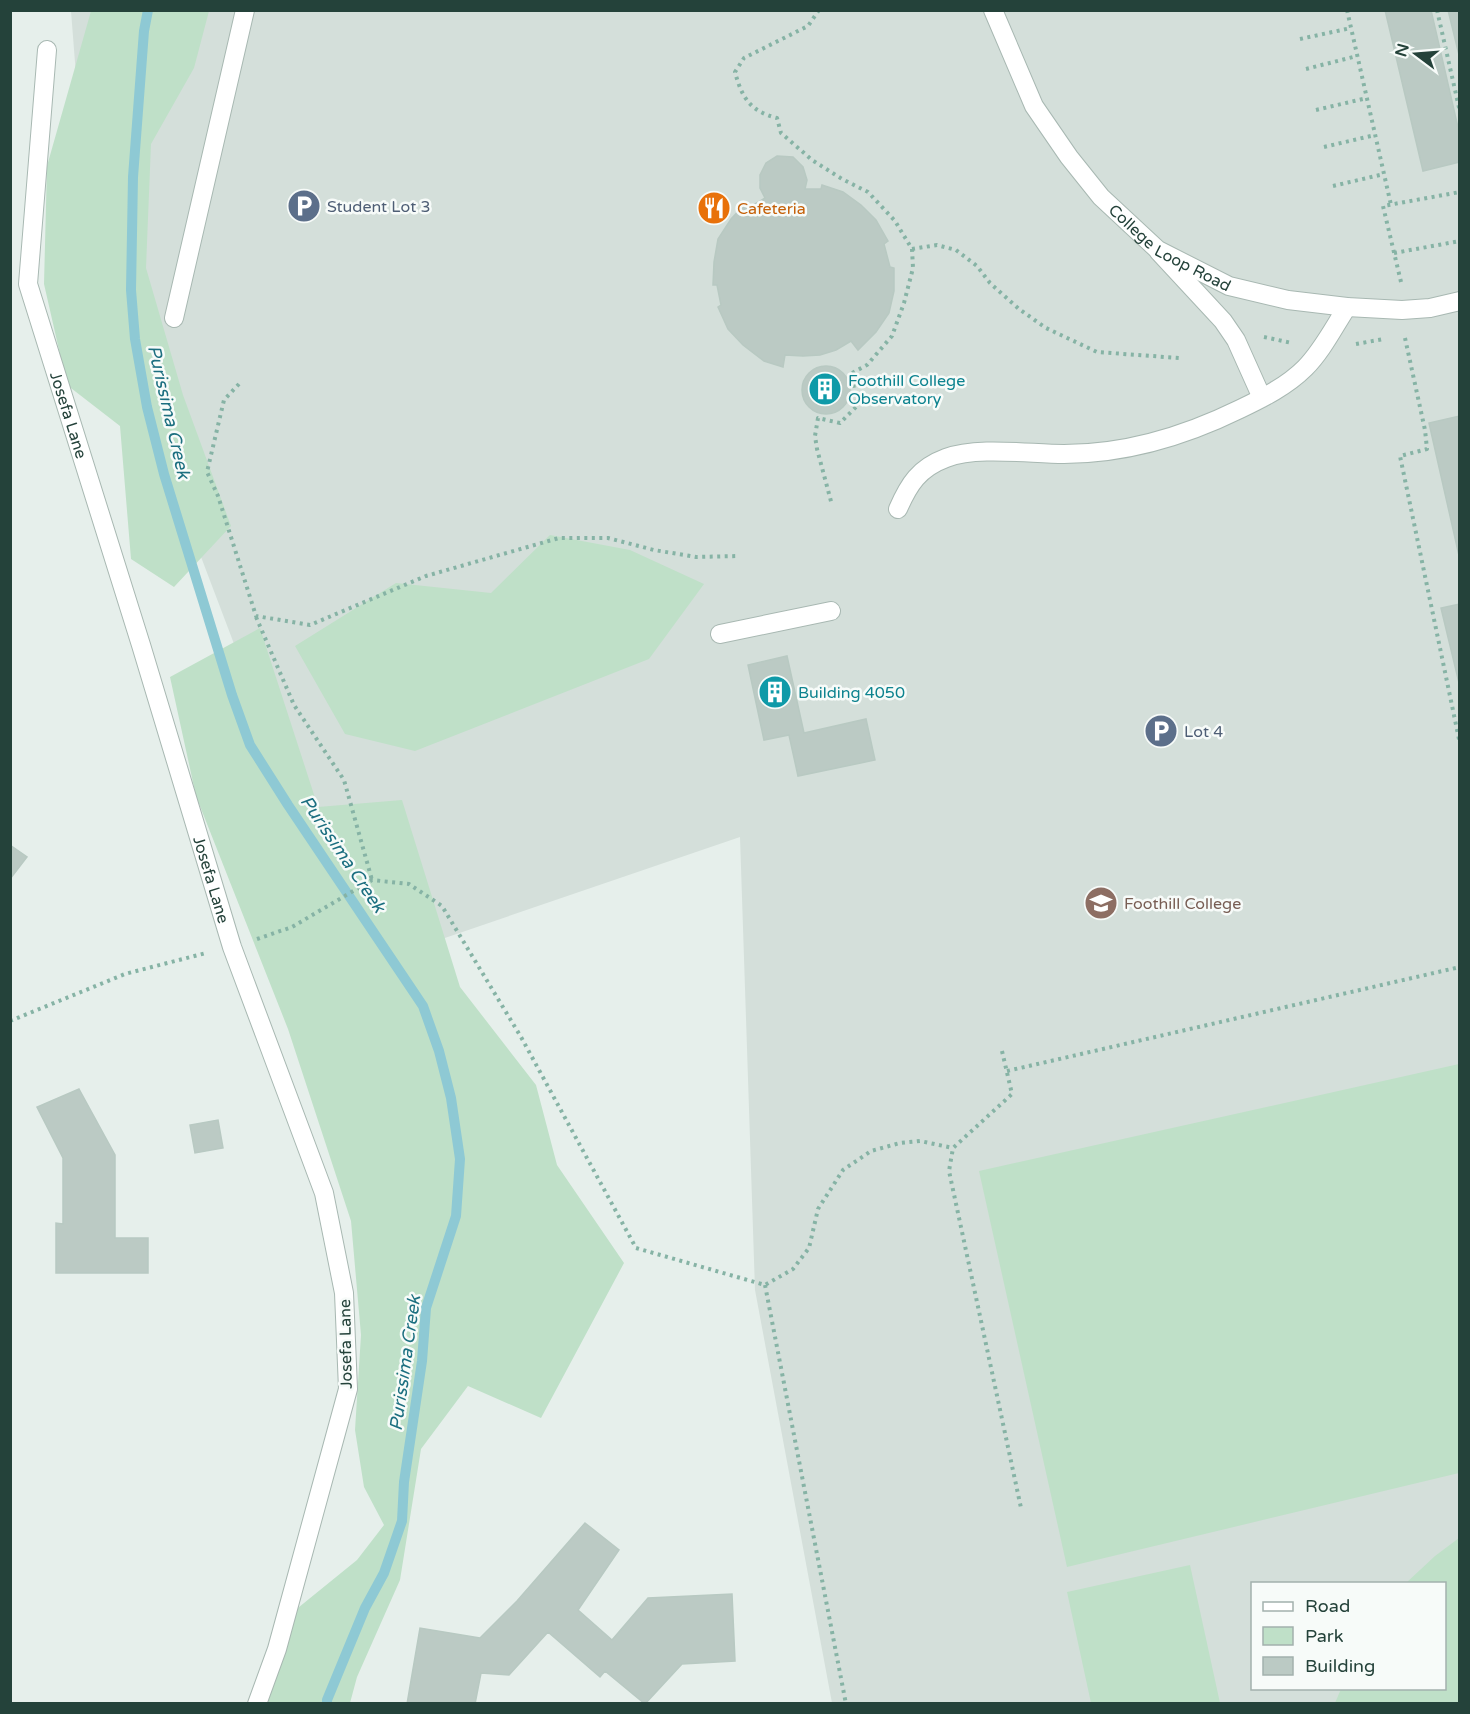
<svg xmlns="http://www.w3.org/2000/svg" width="1470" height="1714" font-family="'Varela Round',sans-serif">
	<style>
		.built { fill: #d4dfda; fill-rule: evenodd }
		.green { fill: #bfe0c8 }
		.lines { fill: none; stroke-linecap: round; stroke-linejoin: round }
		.stream { stroke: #8ec9d4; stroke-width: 10 }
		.building { fill: #bbcac4; stroke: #b8c9c2; stroke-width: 1.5 }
		.lane-casing { stroke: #a8b8b2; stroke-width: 20 }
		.street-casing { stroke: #a8b8b2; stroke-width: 20 }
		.path { stroke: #86b3a5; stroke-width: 4; stroke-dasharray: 3 4.5; stroke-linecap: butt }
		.lane { stroke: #fff; stroke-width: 18 }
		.street { stroke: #fff; stroke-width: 18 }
		.labels { text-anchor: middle; stroke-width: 5; stroke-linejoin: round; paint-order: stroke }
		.service-label { font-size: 16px; fill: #4e5e75; stroke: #f7fbf9; text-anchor: start }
		.food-label { font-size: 16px; fill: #c56008; stroke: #f7fbf9; text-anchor: start }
		.street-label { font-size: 16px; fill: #24423a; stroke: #f7fbf9 }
		.culture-label { font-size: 16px; fill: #0d838f; stroke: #f7fbf9; text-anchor: start }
		.education-label { font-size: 16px; fill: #785e54; stroke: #f7fbf9; text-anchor: start }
		.water-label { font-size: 18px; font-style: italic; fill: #1c6f80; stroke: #f7fbf9 }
	</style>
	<rect width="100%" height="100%" fill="#e6efeb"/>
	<path class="built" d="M71 11H1459V1703H832L755 1290 740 837 357 968 91 267ZM1252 1584H1444V1688H1252Z"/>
	<path class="green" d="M91 11H209L194 68 151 144 146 268 183 395 231 526 174 587 131 559 120 426 67 385 44 284 47 166Z
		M550 535 630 550 704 584 649 659 415 751 345 734 295 646 396 583 491 593Z
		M260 628 318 807 402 800 460 987 536 1085 557 1165 624 1263 541 1418 468 1386 421 1449 400 1580 357 1677 350 1703H268L288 1616 357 1560 384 1525 364 1487 355 1430 361 1335 351 1221 288 1029 196 796 170 677Z
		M1459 1064V1473L1067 1567 979 1171Z
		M1459 1538V1703H1335L1341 1689 1444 1688V1584L1406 1583 1435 1556Z
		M1190 1565 1220 1703H1091L1067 1592Z"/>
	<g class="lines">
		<path class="stream" d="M148 10 144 31 133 177 131 290 135 339 147 407 164 474 232 695 250 745 288 805 423 1006 439 1051 451 1098 460 1159 456 1216 426 1308 422 1361 404 1482 402 1521 384 1573 365 1608 327 1700V1704"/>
	</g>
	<path class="building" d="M1385 10H1431L1460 136V162L1423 171Z
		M1448 10H1460V59Z
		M777 156 793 157 803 167 807 180 805 189H821L822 185 843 192 861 205 876 220 888 241 884 244 890 267 894 268V291L889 313 876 332 858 350 851 341 836 350 820 355 803 356 785 355 783 367 764 361 743 345 728 329 718 307 721 305 717 285H713L714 262 718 239 731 219 746 203 750 207 765 198 760 188V175L766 163Z
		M802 390a24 24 0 1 1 48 0a24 24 0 1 1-48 0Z
		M1460 416V560L1429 423Z
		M1460 604V687L1441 608Z
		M787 656 804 733 866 719 875 760 798 776 789 735 764 740 748 665Z
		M10 845 27 857 10 879Z
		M79 1089 115 1155V1238H148V1273H56V1223L63 1224V1158L37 1107Z
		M218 1120 223 1148 195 1153 190 1125Z
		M585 1523 619 1550 578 1610 612 1640 648 1598 732 1594 735 1661 682 1664 645 1704 605 1671 600 1677 548 1632 509 1675 481 1673 475 1704H407L420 1628 480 1638 517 1601Z"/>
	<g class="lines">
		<g class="lane-casing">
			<path id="lane" d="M1159 252 1223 321 1236 340 1262 398
				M174 318 245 10
				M898 509C909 484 919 468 946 458 977 446 1030 454 1064 454 1126 454 1185 436 1240 409 1263 398 1287 386 1305 368 1322 351 1334 327 1347 307
				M720 634 831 611"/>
		</g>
		<g class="street-casing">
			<g id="street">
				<path id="s1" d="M993 10 1034 106 1069 157 1101 197 1158 250 1229 286 1288 300 1347 307 1402 310 1430 308 1460 301"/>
				<path id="s2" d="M47 50 28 284 141 645 232 947 324 1193 344 1293 348 1389 277 1649 257 1704"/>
			</g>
		</g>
		<path class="path" d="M819 10 808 26 744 58 735 72C742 98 750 111 777 118L781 133 812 160 842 179 868 192 895 221 912 249 913 268 904 303 892 336 867 365 852 373 856 407 840 423 818 418 815 436 817 449 832 505
			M1347 10 1391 205
			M1437 10 1460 112
			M1300 39 1351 28
			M1306 69 1357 56
			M1316 110 1367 98
			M1324 147 1375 135
			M1333 186 1384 174
			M912 249 937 245 956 250 977 266 990 283 1019 309 1046 328 1097 352 1179 358
			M1394 253 1460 241
			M1401 282 1383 206 1460 192
			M1264 337 1292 343
			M1405 338 1425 430 1427 449 1400 456 1460 744
			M1356 344 1384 339
			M239 384 224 400 207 472 218 496 256 616 310 625 426 576 559 538H608L654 550 696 557 738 556
			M256 617 294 705 344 780 372 880
			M257 939 292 927 372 880 409 884 442 906 521 1037 636 1248 765 1285 793 1269 809 1248 818 1209 843 1170 871 1151 900 1143 920 1141 953 1148
			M10 1021 125 974 206 953
			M1002 1051 1012 1094 953 1148 949 1171 1021 1508
			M1007 1071 1460 967
			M765 1285 846 1704"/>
		<use href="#lane" class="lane"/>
		<use href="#street" class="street"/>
	</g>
	<defs>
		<g id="parking-disc" transform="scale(1.725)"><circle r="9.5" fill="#5c6f8a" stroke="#f7fbf9"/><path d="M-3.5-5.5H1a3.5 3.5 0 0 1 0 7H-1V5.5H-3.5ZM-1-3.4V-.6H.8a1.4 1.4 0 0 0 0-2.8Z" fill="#fff"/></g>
		<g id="restaurant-disc" transform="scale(1.725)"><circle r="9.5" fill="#e8710a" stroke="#f7fbf9"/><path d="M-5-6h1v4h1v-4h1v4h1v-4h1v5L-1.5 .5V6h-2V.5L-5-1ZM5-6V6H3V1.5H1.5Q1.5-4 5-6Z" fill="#fff"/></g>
		<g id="building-disc" transform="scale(1.725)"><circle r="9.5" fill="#0f9aa8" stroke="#f7fbf9"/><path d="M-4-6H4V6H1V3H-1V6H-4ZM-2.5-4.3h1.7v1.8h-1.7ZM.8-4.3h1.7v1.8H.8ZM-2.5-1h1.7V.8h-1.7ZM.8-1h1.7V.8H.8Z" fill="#fff"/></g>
		<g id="university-disc" transform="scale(1.725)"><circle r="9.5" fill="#8d6e63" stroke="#f7fbf9"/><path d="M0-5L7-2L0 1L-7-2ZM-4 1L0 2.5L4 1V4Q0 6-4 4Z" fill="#fff"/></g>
	</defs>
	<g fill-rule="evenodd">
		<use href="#parking-disc" x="304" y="206"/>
		<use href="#restaurant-disc" x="714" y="208"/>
		<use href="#building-disc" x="825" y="389"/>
		<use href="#building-disc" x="775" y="692"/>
		<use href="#parking-disc" x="1161" y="731"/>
		<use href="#university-disc" x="1101" y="903"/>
	</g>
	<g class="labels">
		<g class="service-label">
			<text x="327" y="212">Student Lot 3</text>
			<text x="1184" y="737">Lot 4</text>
		</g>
		<g class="food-label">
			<text x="737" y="214">Cafeteria</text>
		</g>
		<g class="street-label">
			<text dy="6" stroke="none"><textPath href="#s1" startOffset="304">College Loop Road</textPath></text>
			<text dy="6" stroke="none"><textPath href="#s2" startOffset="372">Josefa Lane</textPath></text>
			<text dy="6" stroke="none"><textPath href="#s2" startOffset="858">Josefa Lane</textPath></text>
			<text transform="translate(345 1344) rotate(-91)" y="6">Josefa Lane</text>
		</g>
		<g class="culture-label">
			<text x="848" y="386">Foothill College<tspan x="848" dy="18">Observatory</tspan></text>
			<text x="798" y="698">Building 4050</text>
		</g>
		<g class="education-label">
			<text x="1124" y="909">Foothill College</text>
		</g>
		<g class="water-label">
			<text transform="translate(169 412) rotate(77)" y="6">Purissima Creek</text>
			<text transform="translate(343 854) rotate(56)" y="6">Purissima Creek</text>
			<text transform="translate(405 1363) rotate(-82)" y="6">Purissima Creek</text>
		</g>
	</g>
	<rect width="1470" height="1714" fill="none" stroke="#24423a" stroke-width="24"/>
	<rect x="1251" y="1582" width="195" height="108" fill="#f7fbf9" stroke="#a3b1ad" stroke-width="1.5"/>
	<rect x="1263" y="1602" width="30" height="9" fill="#ffffff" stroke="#a3b1ad" stroke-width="1.5"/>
	<text x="1305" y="1612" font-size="18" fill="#24423a">Road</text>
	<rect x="1263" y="1627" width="30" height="18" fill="#bfe0c8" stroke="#a3b1ad" stroke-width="1.5"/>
	<text x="1305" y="1642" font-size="18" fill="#24423a">Park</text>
	<rect x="1263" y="1657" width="30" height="18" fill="#bbcac4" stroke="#a3b1ad" stroke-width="1.5"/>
	<text x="1305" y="1672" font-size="18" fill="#24423a">Building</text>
	<g transform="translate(1416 54) rotate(286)" stroke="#f7fbf9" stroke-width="4.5" paint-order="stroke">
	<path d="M0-4.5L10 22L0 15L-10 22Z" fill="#24423a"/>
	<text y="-9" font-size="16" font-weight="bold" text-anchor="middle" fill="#24423a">N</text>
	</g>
</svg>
